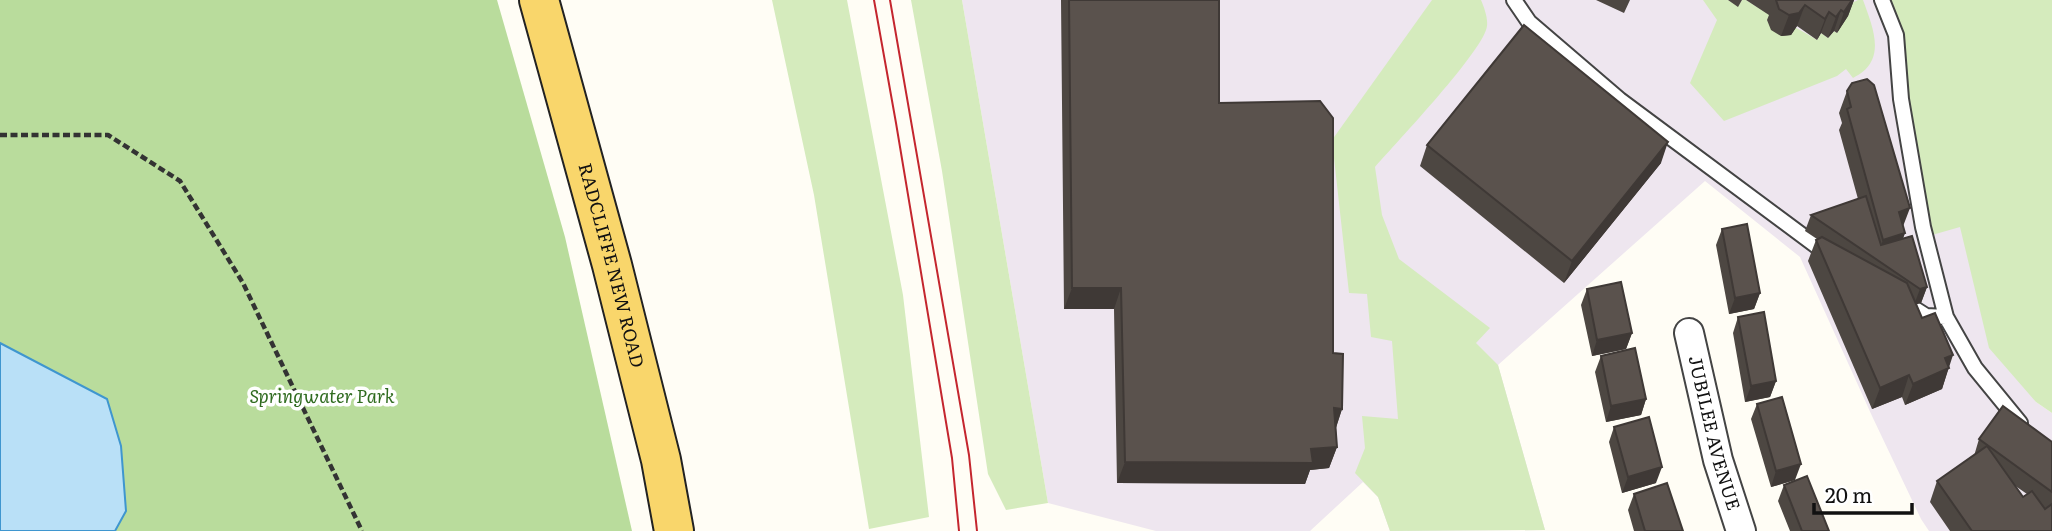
<svg xmlns="http://www.w3.org/2000/svg" width="2052" height="531" font-family="Literata,serif">
	<style>
		.industrial { fill: #eee6ef }
		.green { fill: #d5ebbd }
		.forest { fill: #b9dc9c }
		.water { fill: #b9e0f7; stroke: #3f96cf; stroke-width: 2 }
		.lines { fill: none; stroke-linecap: round; stroke-linejoin: round }
		.service-casing { stroke: #444; stroke-width: 18 }
		.minor-casing { stroke: #444; stroke-width: 32 }
		.primary-casing { stroke: #222; stroke-width: 42 }
		.path { stroke: #333; stroke-width: 4.5; stroke-dasharray: 7 3.5; stroke-linecap: butt }
		.service { stroke: #fff; stroke-width: 14 }
		.minor { stroke: #fff; stroke-width: 28 }
		.primary { stroke: #f9d66b; stroke-width: 38 }
		.tram { stroke: #c4262e; stroke-width: 2 }
		.wall { fill: #4d4742; fill-rule: evenodd }
		.shaded-wall { fill: #3f3936 }
		.building { fill: #5a524d; stroke: #3f3936; stroke-width: 2 }
		.labels { text-anchor: middle; stroke-width: 7; stroke-linejoin: round; paint-order: stroke }
		.street-label { font-size: 18px; fill: #111; stroke: #fff }
		.park-label { font-size: 18px; font-style: italic; fill: #2f6b1f; stroke: #fff }
	</style>
	<rect width="100%" height="100%" fill="#fffdf5"/>
	<path class="industrial" d="M962 0H1930L2036 402 2052 413V531H1929L1921 519 1872 416 1800 257 1705 181 1498 365 1545 530 1390 531 1378 497 1363 482 1310 531H1156L1048 503Z"/>
	<path class="green" d="M772 0H847L903 295 929 517 869 529 814 195Z
		M911 0H962L1048 503 1006 510 988 474 942 171Z
		M1432 0H1481C1484 7 1488 18 1487 26 1485 49 1396 143 1375 167L1382 215 1399 259 1490 328 1476 343 1498 365 1545 530 1390 531 1378 497 1355 473 1365 448 1362 416 1398 419 1392 341 1371 337 1367 294 1349 293 1332 140Z
		M1703 0H1728L1738 6 1742 0H1746C1769 15 1794 25 1817 40L1821 33 1828 38 1834 31 1837 33 1846 6 1858 0H1863C1873 28 1888 61 1853 78L1846 69 1837 76 1724 121 1690 83 1717 20Z
		M1885 0H2052V413L2036 402 1989 348 1960 227 1932 235 1905 89Z"/>
	<path class="forest" d="M0 0H497L565 237 632 531H0Z"/>
	<path class="water" d="M0 343 107 399 121 446 126 511 115 531H0Z"/>
	<g class="lines">
		<g class="service-casing">
			<path id="service" d="M1514 0 1529 22 1620 100 1830 256
				M1882 0 1896 35 1901 99 1923 227 1946 317
				M1904 302 1926 316 1946 317 1975 368 2020 423"/>
		</g>
		<g class="minor-casing">
			<g id="minor">
				<path id="s1" d="M1689 333 1718 460 1741 531"/>
			</g>
		</g>
		<g class="primary-casing">
			<g id="primary">
				<path id="s2" d="M539 0 612 265 661 460 674 531"/>
			</g>
		</g>
		<path class="path" d="M0 135H108L180 181 243 283 362 531"/>
		<use href="#service" class="service"/>
		<use href="#minor" class="minor"/>
		<use href="#primary" class="primary"/>
		<path class="tram" d="M874 0 896 123 952 458 959 531
			M890 0 969 455 977 531"/>
	</g>
	<path class="wall" d="M1061 0H1219V103L1333 353 1342 409 1336 428 1337 447 1329 468 1310 470 1305 484 1117 483 1114 309H1064Z
		M1596 0H1630L1624 13Z
		M1728 0H1742L1738 7Z
		M1746 0H1854L1848 16 1837 33 1834 31 1828 38 1821 33 1817 40 1797 26 1791 35 1781 36 1771 30 1767 20 1769 15Z
		M1847 91 1903 226V238L1927 287 1921 303 1916 304 1922 318 1949 366 1942 389 1905 405 1902 397 1872 409 1808 261 1816 240 1817 239 1805 231 1811 215 1858 199 1839 130 1842 123 1839 113Z
		M1427 145 1661 163 1564 283 1420 166Z
		M1722 229 1760 293 1754 309 1729 314 1716 245Z
		M1587 289 1632 333 1626 349 1592 356 1581 305Z
		M1738 317 1776 381 1770 397 1745 402 1733 333Z
		M1601 356 1646 399 1641 415 1606 422 1595 372Z
		M1757 404 1795 480 1829 531H1790L1778 501 1784 485 1795 480 1771 487 1751 419Z
		M1614 427 1656 483 1622 493 1609 442Z
		M1979 439 2052 442V531H1950L1930 502 1937 481 1974 456ZM2014 485 2027 494 2023 497Z
		M1634 494 1683 531H1634L1628 510Z"/>
	<path class="shaded-wall" d="M1852 0H1854L1848 16 1837 33 1844 12Z
		M1805 5 1797 26 1791 35 1781 36 1789 15Z
		M1841 10 1834 31 1828 38 1836 17Z
		M1829 12 1821 33 1817 40 1825 19Z
		M1668 142 1661 163 1564 283 1572 261Z
		M1910 208 1902 229 1899 212Z
		M1905 233 1898 254 1876 259 1883 240Z
		M1927 287 1921 303 1914 305 1920 289Z
		M1072 288H1121L1114 309H1064Z
		M1760 293 1754 309 1729 314 1735 298Z
		M1632 333 1626 349 1592 356 1597 340Z
		M1953 355 1942 389 1905 405 1913 384 1945 358Z
		M1909 375 1902 397 1872 409 1880 388Z
		M1776 381 1770 397 1745 402 1751 386Z
		M1646 399 1641 415 1606 422 1611 406Z
		M1334 408 1342 409 1335 430Z
		M1337 447 1329 468 1310 470 1305 484 1117 483 1125 462Z
		M1801 464 1795 480 1771 487 1776 471Z
		M1662 467 1656 483 1622 493 1628 477Z"/>
	<path class="building" d="M1069 0H1219V103L1320 101 1333 118V353L1343 354 1342 409 1334 408 1337 447 1311 449 1313 463 1125 462 1121 288H1072Z
		M1776 0H1852L1844 12 1841 10 1836 17 1829 12 1825 19 1805 5 1799 13 1789 15 1779 9Z
		M1524 25 1668 142 1572 261 1427 145Z
		M1867 79 1874 85 1910 208 1899 212 1905 233 1883 240 1847 109 1851 107 1847 91 1852 83Z
		M1866 196 1881 245 1912 236 1927 287 1920 289 1811 215Z
		M1747 224 1760 293 1735 298 1722 229Z
		M1822 237 1907 283 1922 318 1935 313 1953 355 1945 358 1949 368 1913 384 1909 375 1880 388 1816 240Z
		M1621 282 1632 333 1597 340 1587 289Z
		M1764 312 1776 381 1751 386 1738 317Z
		M1635 348 1646 399 1611 406 1601 356Z
		M1782 397 1801 464 1776 471 1757 404Z
		M2003 406 2052 442V492L1979 439Z
		M1649 417 1662 467 1628 477 1614 427Z
		M1987 446 2023 497 2032 491 2045 509 2052 504V531H1972L1937 481Z
		M1807 476 1829 531H1802L1784 485Z
		M1667 483 1683 531H1645L1634 494Z"/>
	<g class="labels">
		<g class="street-label">
			<text dy="6" stroke="none"><textPath href="#s2" startOffset="275">RADCLIFFE NEW ROAD</textPath></text>
			<text dy="6" stroke="none"><textPath href="#s1" startOffset="103">JUBILEE AVENUE</textPath></text>
		</g>
		<g class="park-label">
			<text x="322" y="403">Springwater Park</text>
		</g>
	</g>
	<path d="M1814 503v10h98v-10" fill="none" stroke="#111111" stroke-width="3.5"/>
	<text x="1825" y="503" font-size="21" fill="#111111" stroke="#ffffff" stroke-width="5" paint-order="stroke">20 m</text>
</svg>
